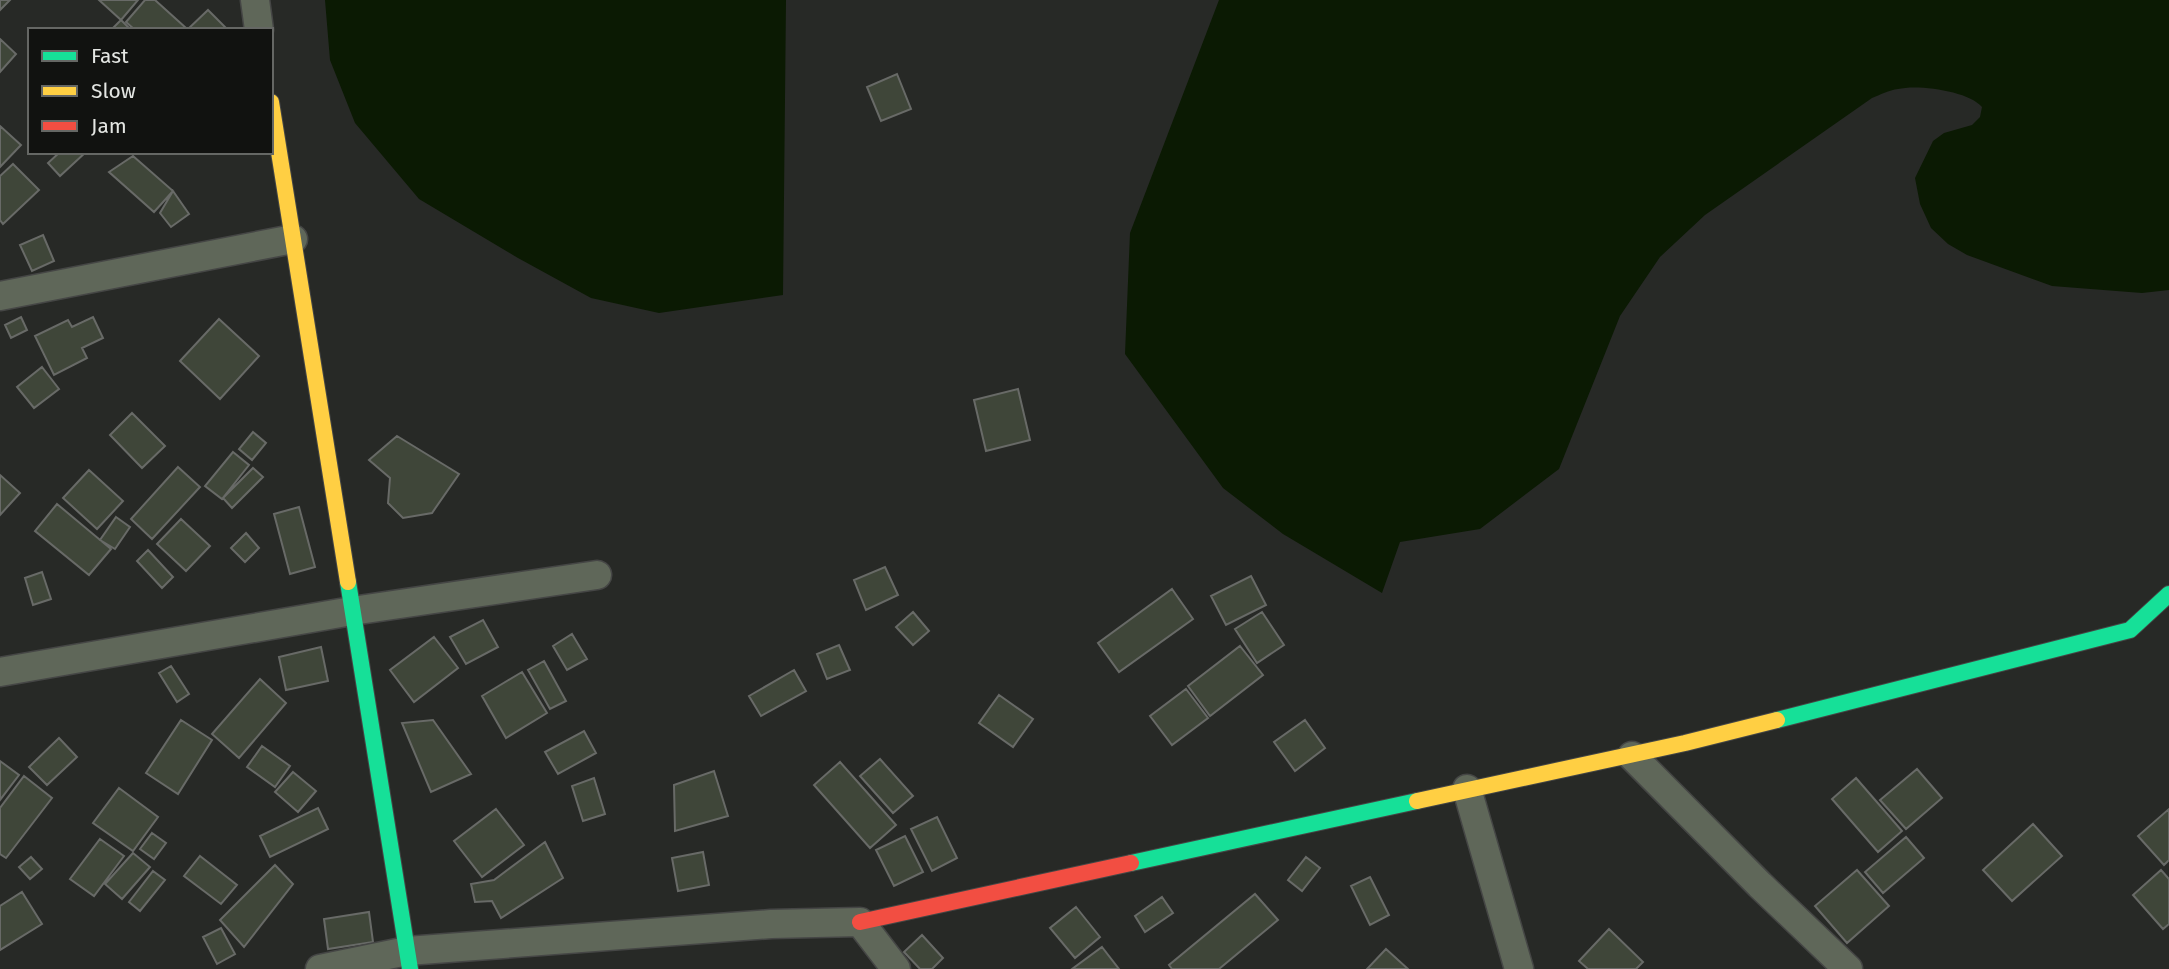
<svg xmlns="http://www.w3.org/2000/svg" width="2169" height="969" font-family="'Fira Sans',sans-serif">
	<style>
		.water { fill: #0b1a03 }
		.building { fill: #3f4639; stroke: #686a67; stroke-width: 2 }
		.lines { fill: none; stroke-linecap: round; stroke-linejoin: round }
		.street-casing { stroke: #454645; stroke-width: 31 }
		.fast-casing { stroke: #454645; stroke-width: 18 }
		.slow-casing { stroke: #454645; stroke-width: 18 }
		.jam-casing { stroke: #454645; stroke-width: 18 }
		.street { stroke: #5f6759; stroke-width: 28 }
		.fast { stroke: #16e098; stroke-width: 16 }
		.slow { stroke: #ffcf43; stroke-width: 16 }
		.jam { stroke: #f24e42; stroke-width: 16 }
	</style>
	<rect width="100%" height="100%" fill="#272926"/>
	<path class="water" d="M325 0H786L783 295 659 313 591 298 518 258 419 199 355 123 330 60Z
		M1219 0H2169V290L2142 293 2052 286 1967 255 1948 244 1931 228 1920 204 1915 178 1933 141 1944 133 1972 125 1980 117 1982 107C1969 91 1918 84 1898 89 1889 90 1880 95 1872 98L1705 215 1660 257 1620 316 1559 469 1480 529 1400 542 1382 593 1283 534 1223 488 1125 354 1130 233Z"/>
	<path class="building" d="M0 0H10L0 10Z
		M99 0H138L121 20Z
		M145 0H155L186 28 185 30H135L126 22Z
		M208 10 228 30H187Z
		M121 20 131 30H111Z
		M0 39 16 54 0 72Z
		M897 74 911 109 881 121 867 87Z
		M0 126 21 145 0 167Z
		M60 152H86L60 176 48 163Z
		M133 156 173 191 154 212 109 172Z
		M13 164 39 190 3 224 0 220V176Z
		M173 191 189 214 171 227 160 213Z
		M43 235 54 261 32 271 20 245Z
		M21 317 27 330 11 338 5 325Z
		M93 317 103 338 82 348 87 358 54 375 35 336 68 320 72 327Z
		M219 319 259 356 220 399 180 361Z
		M42 367 59 389 34 408 17 387Z
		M1018 389 1030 440 986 451 974 400Z
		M132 413 165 446 142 468 110 435Z
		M253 432 266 443 252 460 239 449Z
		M397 436 459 474 432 513 403 518 388 503 390 478 369 460Z
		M233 452 249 465 222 499 205 486Z
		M178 467 200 487 152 539 131 519Z
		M253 468 263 477 232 508 223 498Z
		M89 470 123 501 97 529 63 498Z
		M0 475 20 493 0 515Z
		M57 504 111 549 89 575 35 531Z
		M299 507 315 567 290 574 274 514Z
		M116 517 130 527 115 549 100 540Z
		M181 519 210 546 186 571 157 544Z
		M246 533 259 548 245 562 231 548Z
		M148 550 173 577 162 588 137 561Z
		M885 567 898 595 866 610 854 580Z
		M42 572 51 599 33 605 25 578Z
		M1251 576 1266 605 1226 625 1211 596Z
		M1172 589 1193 619 1119 672 1098 643Z
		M913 612 929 631 913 645 896 627Z
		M1262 612 1284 645 1257 663 1235 629Z
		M483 620 498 647 466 664 450 637Z
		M572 634 587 659 567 670 553 646Z
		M434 637 458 668 414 702 390 670Z
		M839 645 850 670 827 679 817 654Z
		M1240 646 1263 675 1210 716 1188 686Z
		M321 647 328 681 286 690 279 657Z
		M544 661 566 701 550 709 528 670Z
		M171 666 189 694 177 702 159 673Z
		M794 670 806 691 761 716 749 696Z
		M522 672 547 713 506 738 482 696Z
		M260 679 286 703 239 758 212 734Z
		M1186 689 1208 718 1172 745 1150 716Z
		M999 695 1033 719 1013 747 979 723Z
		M181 720 212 740 178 794 146 773Z
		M433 720 471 774 431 792 402 723Z
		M1305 720 1325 748 1295 771 1274 742Z
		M584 731 596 753 558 774 545 752Z
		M59 738 77 757 47 785 29 767Z
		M262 746 290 766 275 787 247 767Z
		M880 759 913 796 893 813 860 776Z
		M0 761 19 775 0 800Z
		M840 762 896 825 870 848 814 785Z
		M1917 769 1942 798 1906 829 1880 800Z
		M714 771 728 816 675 831 674 785Z
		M293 772 316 791 298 812 275 792Z
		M24 776 52 798 6 858 0 854V808Z
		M594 778 605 814 583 821 572 786Z
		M1856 778 1902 831 1878 852 1832 799Z
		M119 788 158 817 133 851 93 823Z
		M318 808 328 829 270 857 260 836Z
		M496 809 524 845 482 877 454 841Z
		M2169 809V860L2164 865 2138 836Z
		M937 817 957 858 932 871 911 829Z
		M2033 824 2062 856 2012 901 1983 870Z
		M152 833 166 843 154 859 140 849Z
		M905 836 923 872 894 886 876 850Z
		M1906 837 1924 858 1883 893 1865 872Z
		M100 839 124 856 94 896 70 879Z
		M545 842 563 878 501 918 492 901 475 902 471 884 494 880Z
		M703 852 709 885 678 891 672 858Z
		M133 853 150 867 122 899 105 884Z
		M200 856 237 885 221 904 184 876Z
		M31 857 42 869 30 879 19 867Z
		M1306 857 1320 868 1302 891 1288 880Z
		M275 865 293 884 244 947 220 920Z
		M1857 870 1889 906 1847 943 1815 906Z
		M2161 870 2169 879V924L2163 929 2133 895Z
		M153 871 165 880 140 911 129 902Z
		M1370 877 1389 915 1370 925 1351 886Z
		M22 892 42 924 0 950V906Z
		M1255 894 1278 920 1219 969H1172L1169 965Z
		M1162 897 1173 913 1145 932 1135 916Z
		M1076 907 1100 937 1075 958 1050 928Z
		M369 912 373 942 328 949 324 919Z
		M221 928 235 954 217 964 203 937Z
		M1609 929 1643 962 1636 969H1588L1579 961Z
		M922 935 943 958 932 969H920L904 952Z
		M1102 947 1119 969H1072Z
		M1386 949 1408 969H1367Z"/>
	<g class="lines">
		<g class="street-casing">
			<path id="street" d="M255 0 259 30
				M0 296 293 239
				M0 672 352 611 597 575
				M1632 756 1760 885 1848 969
				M1467 789 1519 969
				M320 969 407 951 771 924 860 922 896 969"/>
		</g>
		<g class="fast-casing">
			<path id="fast" d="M348 582 410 969
				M1777 720 2130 630 2169 594
				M1131 863 1417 801"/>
		</g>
		<g class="slow-casing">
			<path id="slow" d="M271 102 348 582
				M1417 801 1685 743 1777 720"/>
		</g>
		<g class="jam-casing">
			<path id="jam" d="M860 922 1131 863"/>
		</g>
		<use href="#street" class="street"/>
		<use href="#fast" class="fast"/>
		<use href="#slow" class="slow"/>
		<use href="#jam" class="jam"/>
	</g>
	<rect x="28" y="28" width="245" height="126" fill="#111210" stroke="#656764" stroke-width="2"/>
	<rect x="42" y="51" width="35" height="10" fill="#16e098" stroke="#656764" stroke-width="2"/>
	<text x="91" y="63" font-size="21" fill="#e4e6e3">Fast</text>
	<rect x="42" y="86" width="35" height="10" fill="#ffcf43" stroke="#656764" stroke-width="2"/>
	<text x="91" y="98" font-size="21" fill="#e4e6e3">Slow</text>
	<rect x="42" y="121" width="35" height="10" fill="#f24e42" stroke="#656764" stroke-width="2"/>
	<text x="91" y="133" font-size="21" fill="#e4e6e3">Jam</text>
</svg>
